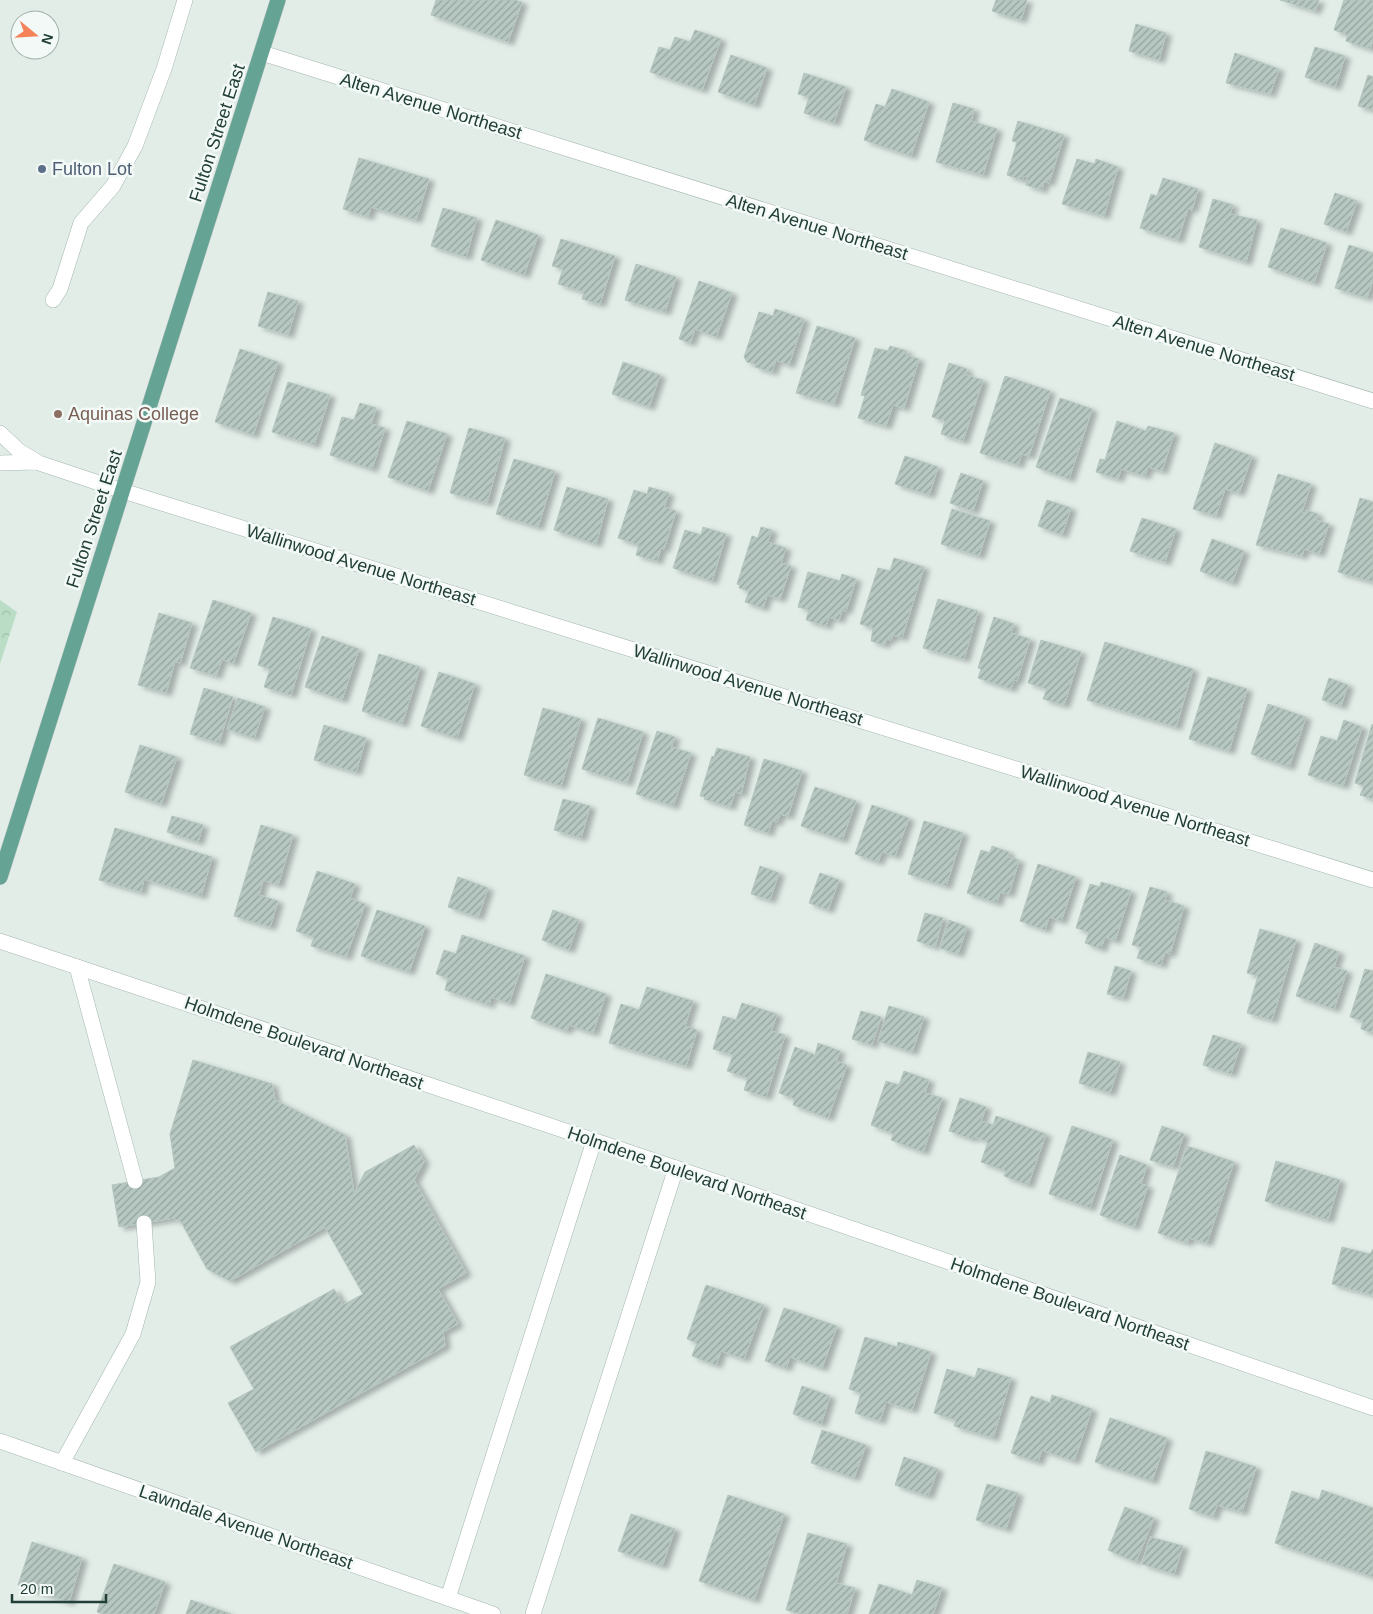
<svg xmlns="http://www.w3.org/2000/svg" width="1373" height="1614" font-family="Arial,sans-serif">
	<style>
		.forest { fill: url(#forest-crowns) }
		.building { fill: url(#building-hatch); stroke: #b4c6bf; filter: url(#shadow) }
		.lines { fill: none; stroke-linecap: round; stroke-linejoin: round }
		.service-casing { stroke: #a4b5af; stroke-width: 16 }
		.minor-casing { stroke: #a4b5af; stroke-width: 16 }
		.primary-casing { stroke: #c1c9c7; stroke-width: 16 }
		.service { stroke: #fff; stroke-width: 15 }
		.minor { stroke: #fff; stroke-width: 15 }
		.primary { stroke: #65a395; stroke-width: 15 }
		.service-dot { fill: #5c6f8a; stroke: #f3f9f6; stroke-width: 2 }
		.education-dot { fill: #8d6e63; stroke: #f3f9f6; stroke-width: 2 }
		.labels { text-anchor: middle; stroke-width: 5; stroke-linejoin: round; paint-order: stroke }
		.street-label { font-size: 18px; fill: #213e37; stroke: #f3f9f6 }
		.service-label { font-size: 18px; fill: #4e5e75; stroke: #f3f9f6; text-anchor: start }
		.education-label { font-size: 18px; fill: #785e54; stroke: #f3f9f6; text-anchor: start }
	</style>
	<defs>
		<pattern id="forest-crowns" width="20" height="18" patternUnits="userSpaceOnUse" patternTransform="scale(1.25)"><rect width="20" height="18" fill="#badec5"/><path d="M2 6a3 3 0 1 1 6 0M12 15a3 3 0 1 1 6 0" fill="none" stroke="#a0c0aa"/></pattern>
		<pattern id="building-hatch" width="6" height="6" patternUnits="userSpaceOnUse" patternTransform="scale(1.25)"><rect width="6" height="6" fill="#b7c7c1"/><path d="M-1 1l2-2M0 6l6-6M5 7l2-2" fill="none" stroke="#94a39e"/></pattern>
		<filter id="shadow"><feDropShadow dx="5.5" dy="3" stdDeviation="2.5" flood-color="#0004"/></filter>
	</defs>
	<rect width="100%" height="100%" fill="#e2ede8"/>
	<path class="forest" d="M0 600 17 612 0 664Z"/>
	<path class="building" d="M436 0H515L522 2 508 42 431 15Z
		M996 0H1027L1021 20 992 11Z
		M1280 0H1319L1315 11Z
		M1344 0H1373V40L1370 49 1346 41 1348 35 1334 30Z
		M1136 24 1166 33 1159 60 1129 51Z
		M695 30 721 39 702 90 650 72 659 47 670 50 675 37 690 42Z
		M1315 47 1345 56 1335 87 1305 77Z
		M1235 53 1279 69 1270 94 1226 83Z
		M731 55 767 68 754 105 718 92Z
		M804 73 846 87 834 123 804 113 809 97 798 94Z
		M1368 75 1373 77V110L1358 106Z
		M892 89 929 102 911 156 864 140 876 104 885 107Z
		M953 103 974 109 971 121 997 129 983 175 936 162Z
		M1018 121 1064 135 1049 183 1044 181 1042 190 1026 185 1028 177 1024 176 1022 180 1007 175 1017 142 1012 141Z
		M359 158 429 179 416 220 371 207 368 217 343 209Z
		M1077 159 1095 164 1096 159 1118 167 1104 216 1062 204Z
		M1163 178 1198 189 1192 210 1188 208 1178 240 1140 228 1151 194 1157 196Z
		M1335 193 1357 201 1346 232 1324 224Z
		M1213 199 1233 205 1230 214 1257 220 1246 262 1199 247Z
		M443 208 477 218 466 257 431 246Z
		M496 220 538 235 524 275 481 260Z
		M1281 228 1327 243 1314 283 1268 267Z
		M561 239 615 256 600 304 582 299 584 292 558 284 563 269 552 266Z
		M1349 245 1373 253V280L1367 298 1335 288Z
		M636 264 676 277 665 312 625 300Z
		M699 281 732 293 716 337 695 329 690 343 679 339Z
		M268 292 298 301 288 335 258 326Z
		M775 309 804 319 789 365 776 360 772 372 755 367 756 364 747 362 744 357 759 312 773 316Z
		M817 326 855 338 834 404 796 393Z
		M890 346 907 351 906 355 919 359 904 408 893 405 886 426 858 418 865 396 861 395 875 348 888 351Z
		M240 349 278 362 253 435 215 422Z
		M623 362 660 375 649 407 612 394Z
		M949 363 967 369 966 375 983 380 963 441 941 434 945 421 932 417Z
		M1005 376 1050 391 1029 456 1022 454 1018 465 980 453Z
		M288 382 330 395 314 445 272 432Z
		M1060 398 1092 409 1069 479 1036 467Z
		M360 403 376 408 371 424 385 428 372 469 330 455 342 417 354 420Z
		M407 421 447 434 428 491 388 477Z
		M1117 421 1146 431 1148 426 1174 433 1162 471 1148 467 1145 476 1121 469 1118 479 1096 472 1100 459 1105 460Z
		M469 428 505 438 487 503 450 493Z
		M1215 443 1252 456 1239 493 1225 489 1216 516 1193 509Z
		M905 456 938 467 929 495 895 484Z
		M514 459 555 471 538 527 496 514Z
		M961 473 983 481 973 511 950 503Z
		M1278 474 1311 484 1302 512 1305 513 1306 510 1318 514 1316 520 1329 524 1319 554 1304 549 1302 556 1256 545Z
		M567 487 608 499 596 544 554 530Z
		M649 487 669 493 664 507 676 511 664 549 661 548 657 561 636 555 639 545 618 538 634 490 647 494Z
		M1360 498 1373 502V582L1338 572Z
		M1047 500 1071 508 1062 535 1038 526Z
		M952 509 990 521 979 556 941 544Z
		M1142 518 1176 529 1165 562 1130 551Z
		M703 527 726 534 712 581 673 568 685 530 701 535Z
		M761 527 772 530 768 542 786 548 781 563 791 566 780 599 767 595 763 608 745 602 749 591 739 588 740 585 737 584 752 536 758 538Z
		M1212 539 1244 551 1232 583 1200 571Z
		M894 558 924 567 902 638 893 635 891 640 887 639 884 645 871 641 873 628 860 624 878 568 890 571Z
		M808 572 840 581 842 574 856 579 846 611 842 610 839 620 829 617 826 626 806 620 809 610 798 607Z
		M938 599 978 611 964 659 923 648Z
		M213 600 251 613 233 664 222 659 216 676 190 668Z
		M159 613 192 623 180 663 175 661 166 693 138 685Z
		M273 617 311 629 291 695 264 687 270 669 258 665Z
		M994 617 1014 624 1011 633 1030 639 1017 681 1014 680 1011 689 978 678 981 669 978 668Z
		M322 636 359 649 342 700 305 687Z
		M1041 640 1081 652 1064 705 1043 699 1047 689 1028 683Z
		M1105 642 1193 669 1176 727 1087 700Z
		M379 654 420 667 402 724 362 711Z
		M439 672 475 684 457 738 421 726Z
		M1208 677 1247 689 1229 751 1189 739Z
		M1329 678 1348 685 1341 706 1322 700Z
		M204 688 233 697 219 743 190 734Z
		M238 698 265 707 254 738 227 729Z
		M1268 704 1306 717 1289 767 1251 754Z
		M543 708 581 719 561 786 524 775Z
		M598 718 643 732 627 783 582 769Z
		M1344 720 1362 727 1343 786 1308 775 1321 736 1337 741Z
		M1372 724 1373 725V799L1360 795 1364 786 1355 783Z
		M324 725 366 738 356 772 314 760Z
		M657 731 675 737 671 747 691 753 673 806 636 794Z
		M140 745 177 757 161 804 125 792Z
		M717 748 750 757 741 794 735 792 730 807 704 799 705 797 700 796 712 756 714 757Z
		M764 759 802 771 788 816 780 814 777 822 772 821 768 833 744 825Z
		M815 787 856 801 842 840 801 826Z
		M563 799 590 806 581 838 554 830Z
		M872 805 909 818 895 856 882 852 878 862 855 854Z
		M172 816 203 825 198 842 167 832Z
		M924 821 963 833 946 886 908 874Z
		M261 825 293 835 278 885 263 880 259 895 278 901 270 927 234 916Z
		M115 828 212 857 201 896 144 879 141 892 99 880Z
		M992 846 1009 852 1008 857 1019 860 1009 894 1000 892 997 903 967 893 981 850 990 853Z
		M1038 864 1076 877 1061 921 1049 917 1045 930 1020 921Z
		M760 866 779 873 770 900 751 894Z
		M317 871 355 884 350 898 365 904 346 957 311 946 314 937 296 931Z
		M820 873 839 880 828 910 809 903Z
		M458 877 488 888 478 917 448 907Z
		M1101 882 1131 891 1115 941 1105 937 1101 949 1085 943 1089 932 1076 928 1090 884 1100 887Z
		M1150 887 1167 892 1165 900 1184 906 1170 954 1165 952 1161 965 1137 958 1141 947 1132 945Z
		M377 910 425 926 409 972 361 956Z
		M553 910 579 920 569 950 542 940Z
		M925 913 943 918 935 947 917 941Z
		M949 920 967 927 958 954 940 948Z
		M1260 929 1296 940 1272 1020 1247 1013 1258 976 1247 973Z
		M462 935 525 956 509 1003 491 997 489 1005 445 990 448 978 436 974 444 950 456 954Z
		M1315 943 1339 952 1334 967 1347 971 1334 1009 1296 996Z
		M1115 966 1131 971 1123 998 1107 994Z
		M1365 969 1373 971V1033L1361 1029 1363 1021 1350 1017Z
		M546 974 606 994 593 1033 569 1025 566 1031 531 1018Z
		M647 987 693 1001 685 1026 697 1030 686 1066 609 1043 621 1004 639 1010Z
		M742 1003 777 1014 771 1031 785 1035 766 1097 744 1090 748 1078 727 1071 733 1055 713 1049 723 1016 736 1020Z
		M889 1006 924 1017 912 1052 878 1041Z
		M861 1011 881 1017 872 1045 852 1039Z
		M1213 1035 1241 1044 1231 1074 1203 1065Z
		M818 1043 840 1051 836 1061 847 1065 828 1118 793 1105 795 1099 779 1093 795 1047 815 1055Z
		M1088 1052 1120 1062 1110 1093 1079 1083Z
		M193 1060 272 1084 275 1100 345 1135 354 1194 365 1172 414 1145 424 1161 414 1180 466 1273 438 1289 458 1324 443 1332 445 1346 256 1452 228 1403 254 1389 230 1347 334 1289 343 1305 363 1294 325 1227 230 1281 207 1269 181 1222 173 1218 119 1227 112 1185 159 1177 175 1168 170 1134Z
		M904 1071 929 1080 925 1093 942 1098 923 1152 891 1140 894 1134 871 1125 886 1081 899 1085Z
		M960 1098 986 1107 981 1121 993 1125 996 1116 1046 1134 1028 1185 1004 1176 1006 1171 981 1162 988 1142 973 1136 972 1139 949 1131Z
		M1072 1126 1113 1140 1090 1208 1049 1194Z
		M1162 1126 1184 1134 1173 1167 1150 1160Z
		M1187 1146 1234 1162 1207 1243 1189 1238 1187 1243 1158 1233Z
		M1120 1155 1147 1165 1141 1184 1148 1186 1134 1227 1100 1215Z
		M1276 1161 1340 1180 1328 1220 1265 1201Z
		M1342 1247 1370 1254 1373 1249V1295L1332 1284Z
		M706 1285 764 1305 744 1359 721 1351 716 1365 692 1356 697 1343 687 1339Z
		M784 1308 837 1326 822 1368 790 1357 786 1368 765 1361Z
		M865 1337 897 1347 898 1342 931 1352 912 1410 886 1402 880 1421 855 1413 861 1393 849 1389Z
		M978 1368 1011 1378 993 1438 954 1426 956 1420 934 1413 947 1369 975 1378Z
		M802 1386 830 1396 821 1424 793 1414Z
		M1052 1395 1092 1409 1074 1461 1042 1450 1038 1462 1011 1453 1031 1396 1050 1403Z
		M1110 1418 1167 1438 1152 1481 1095 1462Z
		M822 1430 866 1445 854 1478 811 1463Z
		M1206 1451 1256 1467 1242 1512 1217 1505 1213 1517 1189 1509Z
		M904 1457 938 1469 928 1496 895 1485Z
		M987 1484 1018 1493 1006 1529 976 1520Z
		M1322 1490 1373 1508V1577L1275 1543 1292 1491 1319 1500Z
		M728 1495 784 1514 754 1600 699 1581Z
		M1125 1507 1154 1518 1136 1562 1108 1550Z
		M631 1514 675 1529 662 1566 618 1551Z
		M808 1533 847 1544 836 1583 855 1588 847 1614H801L786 1610Z
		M1150 1537 1183 1546 1174 1574 1142 1564Z
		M32 1542 82 1558 69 1602 18 1585Z
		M114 1564 165 1582 154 1614H103L97 1612Z
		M917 1580 942 1588 933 1614H869L879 1584 912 1595Z
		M191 1600 231 1614H186Z"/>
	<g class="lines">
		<g class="service-casing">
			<path id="service" d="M53 300 60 289 81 223 113 186 135 146 164 69 185 0
				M77 967 135 1181
				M62 1463 133 1334 148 1282 144 1223
				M448 1598 594 1141
				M533 1614 676 1168"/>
		</g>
		<g class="minor-casing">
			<path id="minor" d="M262 53 1373 401
				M0 433 19 451 39 463 123 491 1373 880
				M0 463 35 462
				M0 941 676 1168 1373 1408
				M0 1441 493 1614"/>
		</g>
		<g class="primary-casing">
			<path id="primary" d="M0 877 278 0"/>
		</g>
		<use href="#service" class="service"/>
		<use href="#minor" class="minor"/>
		<use href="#primary" class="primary"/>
	</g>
	<circle class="service-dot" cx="42" cy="169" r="5"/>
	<circle class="education-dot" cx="58" cy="414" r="5"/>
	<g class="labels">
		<g class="street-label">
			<text transform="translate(431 106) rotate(17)" y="6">Alten Avenue Northeast</text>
			<text transform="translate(217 133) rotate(-72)" y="6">Fulton Street East</text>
			<text transform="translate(817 227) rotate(17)" y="6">Alten Avenue Northeast</text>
			<text transform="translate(1204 348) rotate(17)" y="6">Alten Avenue Northeast</text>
			<text transform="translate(94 519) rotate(-72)" y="6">Fulton Street East</text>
			<text transform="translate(361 565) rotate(17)" y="6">Wallinwood Avenue Northeast</text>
			<text transform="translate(748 685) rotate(17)" y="6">Wallinwood Avenue Northeast</text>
			<text transform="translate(1135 806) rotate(17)" y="6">Wallinwood Avenue Northeast</text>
			<text transform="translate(304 1043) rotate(19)" y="6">Holmdene Boulevard Northeast</text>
			<text transform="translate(687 1173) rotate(19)" y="6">Holmdene Boulevard Northeast</text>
			<text transform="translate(1070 1304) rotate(19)" y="6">Holmdene Boulevard Northeast</text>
			<text transform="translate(246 1527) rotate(19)" y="6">Lawndale Avenue Northeast</text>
		</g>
		<g class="service-label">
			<text x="52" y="175">Fulton Lot</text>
		</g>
		<g class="education-label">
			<text x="68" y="420">Aquinas College</text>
		</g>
	</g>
	<g transform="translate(35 35) rotate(108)"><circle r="24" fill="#f3f9f6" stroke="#9faeaa"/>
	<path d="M0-4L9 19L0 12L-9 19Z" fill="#f58258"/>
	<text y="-8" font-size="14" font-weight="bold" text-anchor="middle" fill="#213e37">N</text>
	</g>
	<path d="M12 1594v8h94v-8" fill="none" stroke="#213e37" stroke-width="2.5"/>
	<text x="20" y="1594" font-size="15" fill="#213e37" stroke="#f3f9f6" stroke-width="4" paint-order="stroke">20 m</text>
</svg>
